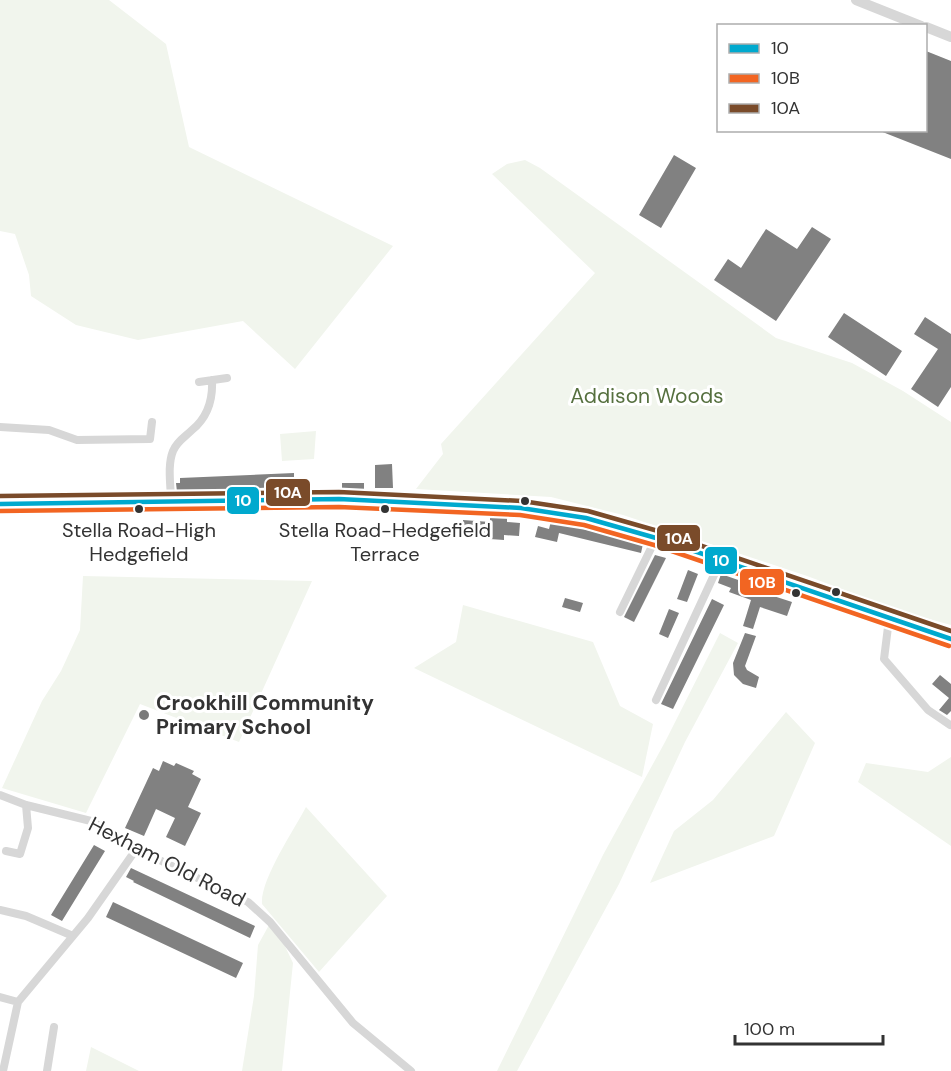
<svg xmlns="http://www.w3.org/2000/svg" width="951" height="1071" font-family="'DM Sans',sans-serif">
	<style>
		.green { fill: #f1f5ed }
		.building { fill: #818181 }
		.lines { fill: none; stroke-linecap: round; stroke-linejoin: round }
		.minor { stroke: #d7d7d7; stroke-width: 8 }
		.tertiary { stroke: #d7d7d7; stroke-width: 10 }
		.secondary { stroke: #d0d0d0; stroke-width: 12 }
		.bus-1-casing { stroke: #fff; stroke-width: 9 }
		.bus-2-casing { stroke: #fff; stroke-width: 9 }
		.bus-3-casing { stroke: #fff; stroke-width: 9 }
		.bus-1 { stroke: #00a9ce; stroke-width: 4.5 }
		.bus-2 { stroke: #f26522; stroke-width: 4.5 }
		.bus-3 { stroke: #7a4b2a; stroke-width: 4.5 }
		.bus-dot { fill: #333; stroke: #fff; stroke-width: 2 }
		.poi-dot { fill: #7a7a7a; stroke: #fff; stroke-width: 2 }
		.labels { text-anchor: middle; stroke-width: 6; stroke-linejoin: round; paint-order: stroke }
		.bus-label { font-size: 20px; fill: #333; stroke: #fff }
		.park-label { font-size: 21px; fill: #56703f; stroke: #fff }
		.poi-label { font-size: 21px; font-weight: bold; fill: #333; stroke: #fff; text-anchor: start }
		.street-label { font-size: 21px; fill: #333; stroke: #fff }
		.line-badge { stroke: #fff; stroke-width: 2 }
		.badge-label { font-size: 16px; text-anchor: middle; font-weight: bold; fill: #fff }
	</style>
	<rect width="100%" height="100%" fill="#fff"/>
	<path class="green" d="M0 0H109L166 44 189 147 393 246 295 369 243 321 138 340 76 325 31 296 29 275 15 234 0 231Z
		M525 160 540 168 776 338 852 363 903 391 951 422V625L904 612 807 576 623 515 551 497 416 489 443 454 441 444 595 273 492 174 507 164Z
		M316 431 314 459 282 461 280 434Z
		M83 576 312 581 239 742 140 704 86 813 2 788 42 701 61 671 80 630Z
		M463 605 593 642 620 706 653 724 642 777 414 668 456 642Z
		M720 633 738 643 685 742 619 884 517 1071H497L603 855 665 742Z
		M786 712 815 743 774 836 650 883 674 831 713 800Z
		M951 757V846L858 782 866 763 928 772Z
		M306 807 387 896 319 972 262 904C260 880 294 830 306 807Z
		M269 925 283 942 293 963 282 1071H242L254 996 258 945Z
		M91 1047 139 1071H86Z"/>
	<path class="building" d="M926 51 951 61V159L880 131 926 130Z
		M674 155 696 168 661 228 639 215Z
		M812 227 831 239 776 321 714 280 728 259 741 268 766 229 797 249Z
		M844 313 902 351 886 376 828 337Z
		M925 317 951 334V387L938 407 911 389 938 349 914 334Z
		M392 464 393 488H375V465Z
		M294 473V478H298V486L177 492 176 483H180V478Z
		M342 483H364V492L342 491Z
		M490 516 507 517V522L520 523 519 536 504 535V540L475 538 476 533 463 532V520L490 522Z
		M551 521 643 544 641 553 559 533 557 542 535 537 538 526 549 529Z
		M357 549 375 550V562H356Z
		M655 555 666 558 634 622 624 617Z
		M688 570 698 574 687 602 677 599Z
		M721 574 744 582 743 586 792 602 787 616 760 607 753 629 743 626 751 600 729 592 731 588 718 583Z
		M565 598 583 603 580 612 562 607Z
		M712 599 724 605 673 709 661 704Z
		M669 609 679 613 668 638 659 634Z
		M745 633 756 636 745 666 747 670 759 677 756 688 743 684 734 675 733 663Z
		M940 675 951 684V711L947 715 939 710 949 698 932 684Z
		M163 761 174 766 176 763 194 771 192 774 201 779 188 807 201 813 185 846 166 837 175 818 156 809 144 836 125 828 153 768 159 771Z
		M94 845 105 851 62 921 51 915Z
		M131 868 255 926 250 938 133 882 134 881 126 877Z
		M113 902 243 963 236 978 106 917Z"/>
	<g class="lines">
		<path class="minor" d="M199 382 227 378
			M0 427 49 430 77 440 150 439 152 422
			M171 502C171 486 167 466 173 451 177 441 185 437 192 430 208 417 213 400 212 380
			M620 612 656 538
			M889 619 884 659 928 710 950 725
			M656 700 721 560
			M0 795 26 805 91 821 151 856 248 902 270 922 353 1023 411 1071
			M6 851 20 854 28 828 26 805
			M0 910 26 916 73 936
			M0 997 18 1002
			M3 1071 18 1002 88 918 137 848
			M47 1071 54 1027"/>
		<path class="tertiary" d="M856 0 921 26
			M926 27 951 37"/>
		<path class="secondary" d="M0 504 339 499 521 508 586 518 656 538 951 639"/>
		<g class="bus-1-casing">
			<path id="bus-1" d="M0 504 339 499 521 508 586 518 656 538 951 639"/>
		</g>
		<g class="bus-2-casing">
			<path id="bus-2" d="M0 511 339 507 520 515 584 525 654 545 949 646"/>
		</g>
		<g class="bus-3-casing">
			<path id="bus-3" d="M0 496 339 492 522 501 588 511 658 531 951 631"/>
		</g>
		<use href="#bus-1" class="bus-1"/>
		<use href="#bus-2" class="bus-2"/>
		<use href="#bus-3" class="bus-3"/>
	</g>
	<g class="bus-dot">
		<circle cx="525" cy="501" r="5"/>
		<circle cx="139" cy="509" r="5"/>
		<circle cx="385" cy="509" r="5"/>
		<circle cx="836" cy="592" r="5"/>
		<circle cx="796" cy="593" r="5"/>
	</g>
	<circle class="poi-dot" cx="144" cy="715" r="6"/>
	<g class="labels">
		<g class="bus-label">
			<text x="139" y="537">Stella Road-High<tspan x="139" dy="24">Hedgefield</tspan></text>
			<text x="385" y="537">Stella Road-Hedgefield<tspan x="385" dy="24">Terrace</tspan></text>
		</g>
		<g class="park-label">
			<text x="647" y="403">Addison Woods</text>
		</g>
		<g class="poi-label">
			<text x="156" y="710">Crookhill Community<tspan x="156" dy="24">Primary School</tspan></text>
		</g>
		<g class="street-label">
			<text transform="translate(167 862) rotate(27)" y="7">Hexham Old Road</text>
		</g>
	</g>
	<g class="line-badge">
		<rect x="265" y="478" width="46" height="29" rx="6" fill="#7a4b2a"/>
		<rect x="226" y="486" width="34" height="29" rx="6" fill="#00a9ce"/>
		<rect x="656" y="524" width="45" height="28" rx="6" fill="#7a4b2a"/>
		<rect x="704" y="546" width="34" height="29" rx="6" fill="#00a9ce"/>
		<rect x="739" y="568" width="46" height="28" rx="6" fill="#f26522"/>
	</g>
	<g class="badge-label">
		<text x="288" y="498">10A</text>
		<text x="243" y="506">10</text>
		<text x="679" y="544">10A</text>
		<text x="721" y="566">10</text>
		<text x="762" y="588">10B</text>
	</g>
	<rect x="717" y="24" width="210" height="108" fill="#ffffff" stroke="#adadad" stroke-width="1.5"/>
	<rect x="729" y="44" width="30" height="9" fill="#00a9ce" stroke="#adadad" stroke-width="1.5"/>
	<text x="771" y="54" font-size="18" fill="#333333">10</text>
	<rect x="729" y="74" width="30" height="9" fill="#f26522" stroke="#adadad" stroke-width="1.5"/>
	<text x="771" y="84" font-size="18" fill="#333333">10B</text>
	<rect x="729" y="104" width="30" height="9" fill="#7a4b2a" stroke="#adadad" stroke-width="1.5"/>
	<text x="771" y="114" font-size="18" fill="#333333">10A</text>
	<path d="M735 1035v9h148v-9" fill="none" stroke="#333333" stroke-width="3"/>
	<text x="744" y="1035" font-size="18" fill="#333333" stroke="#ffffff" stroke-width="4.5" paint-order="stroke">100 m</text>
</svg>
